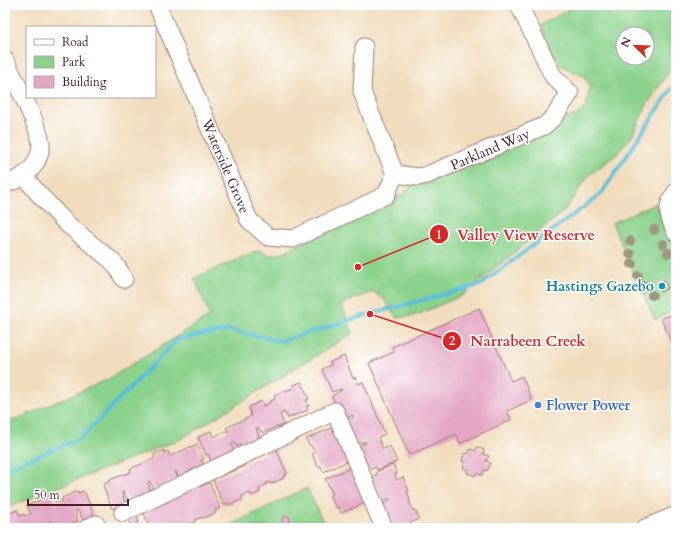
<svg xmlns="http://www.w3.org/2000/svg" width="681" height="533" font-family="Cardo,serif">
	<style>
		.green { fill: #8ad18b; stroke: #6a785b; fill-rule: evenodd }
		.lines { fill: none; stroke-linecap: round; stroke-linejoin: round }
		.stream { stroke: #57bfd5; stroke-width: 4 }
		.building { fill: #e3a7c4 }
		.minor-casing { stroke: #9e7e74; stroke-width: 19 }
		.minor { stroke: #fff; stroke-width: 17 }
		.tree { fill: #a19780 }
		.culture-dot { fill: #0f9aa8; stroke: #fff; stroke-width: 1.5 }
		.shop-dot { fill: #3f7fe0; stroke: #fff; stroke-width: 1.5 }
		.labels { text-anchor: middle; stroke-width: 3; stroke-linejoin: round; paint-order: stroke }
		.street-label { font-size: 14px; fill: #4a1f2b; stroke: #fff }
		.culture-label { font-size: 14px; font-weight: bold; fill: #0d838f; stroke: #fff; text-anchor: end }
		.shop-label { font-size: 14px; font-weight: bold; fill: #366cbe; stroke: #fff; text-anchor: start }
		.leader { fill: none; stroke: #d62828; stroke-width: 1.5 }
		.callout-dot { fill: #d62828; stroke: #fff; stroke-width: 1.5 }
		.mark-label { font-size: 12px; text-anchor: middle; font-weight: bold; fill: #fff }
		.callout-label { font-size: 15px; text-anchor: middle; font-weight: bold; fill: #d62828; stroke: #fff; stroke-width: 3; stroke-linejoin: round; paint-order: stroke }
	</style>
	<rect width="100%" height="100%" fill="#fff"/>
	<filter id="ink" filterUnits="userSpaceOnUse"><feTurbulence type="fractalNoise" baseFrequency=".025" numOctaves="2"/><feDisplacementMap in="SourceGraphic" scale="8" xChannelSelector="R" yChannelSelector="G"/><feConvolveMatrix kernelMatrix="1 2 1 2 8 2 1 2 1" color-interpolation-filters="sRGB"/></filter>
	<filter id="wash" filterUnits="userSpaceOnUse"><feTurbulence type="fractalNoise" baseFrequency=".012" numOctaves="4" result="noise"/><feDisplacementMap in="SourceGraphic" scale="16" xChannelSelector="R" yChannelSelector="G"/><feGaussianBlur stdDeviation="0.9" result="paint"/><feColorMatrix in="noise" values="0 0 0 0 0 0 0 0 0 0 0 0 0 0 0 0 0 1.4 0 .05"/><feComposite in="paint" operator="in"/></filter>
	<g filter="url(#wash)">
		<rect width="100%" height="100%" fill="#f1ddbe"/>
		<path class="green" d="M576 5H676V61L646 106 632 136 617 154 588 176 565 210 463 295 417 315 396 318 384 299 373 292 341 304 353 333 181 439 5 508V424L107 380 210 316 194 278 259 250 268 255 280 254 402 195 409 189 412 183 561 117 575 116 586 107 590 85 583 76 562 66 553 55 541 25ZM623 34H647V58H623Z
			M657 203 659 210 660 207 661 215 676 250V309L655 320 612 223Z
			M307 488 325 526 321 528H224Z"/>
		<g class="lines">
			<path class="stream" d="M5 469 81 438 178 339 229 330 281 341 370 314 480 285 601 194 676 82"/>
		</g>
		<g id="blocks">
			<path class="building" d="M664 280 668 288 661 292 657 284Z
				M479 308 511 381 522 376 532 400 507 411 511 420 460 443 456 434 409 455 369 363 394 352 392 347Z
				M676 313V352L661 319Z
				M344 356 353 378 355 377 358 384 363 382 385 434 378 437 383 449 390 446 397 462 377 470 376 467 369 470 368 469 365 470 358 446 366 443 365 441 355 444 346 422 354 417 353 415 346 418 337 408 332 396 342 390 341 389 332 392 322 369 331 365 330 362Z
				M301 382 302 383 309 399 306 400 309 406H306L308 410 288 418 284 412 280 414 284 425 278 427V426L263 433 262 431H260L259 428H256L260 440 243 447 241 444 236 446 234 442 231 444 234 451 211 461 208 454 206 455 198 437 211 431 213 437 228 431 226 428 251 416 249 407 261 401 263 406 270 403 269 402 275 399 274 395 293 388 292 386Z
				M334 427 349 461 323 472 321 466 318 467 312 454 315 453 311 445H309L306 439Z
				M197 444 204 459 201 460 204 467 179 478 176 471H175L178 479 154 489 150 481 148 482 151 494 129 501 123 492H122L125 503 112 509 103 486H104V484L110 481 109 480 131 472 130 469 155 458 154 454 164 450 165 453 168 451 170 456Z
				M477 447 484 450 483 454 489 456 486 461 491 463 487 471 484 470 482 475 476 473 475 476 467 473 468 470 463 468 465 462 462 461 464 453 468 454 470 449 475 451Z
				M276 448 287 474 283 476 284 478 270 484V482L266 483 267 484 259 489 260 492 251 496 250 493 242 496 243 499 229 505 228 503 223 505 213 479 246 466 245 463Z
				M391 465 394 466 397 474H395L397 480 403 477 409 491H407L410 500H409L413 511 415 510 419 518 417 520 403 526V524L391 527 382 505 390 500 389 498 382 502 371 477 377 475 376 472Z
				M352 467 367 502 341 513 339 507 336 508 330 495 333 494 325 479Z
				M210 483 220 508 215 510 216 513 203 518 202 517 195 520V522L181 528 179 525 173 528H150L142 509Z
				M78 491V493L83 491 85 493 94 515 83 520 78 510 75 511 78 521 63 528H56L55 527V528L51 521 48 522 51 528H5V515L17 510 20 516 24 514 25 516 31 514 27 506 52 494 56 503 63 500 62 498Z
				M134 512 139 522 132 526 127 516Z
				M282 520a4 4 0 1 1 8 0a4 4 0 1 1-8 0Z"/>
		</g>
	</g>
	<g filter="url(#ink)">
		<use href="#blocks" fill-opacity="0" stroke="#9e7e74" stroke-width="1"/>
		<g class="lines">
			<g class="minor-casing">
				<path id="minor" d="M157 5 249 220 268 237 293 239 386 195 395 174 362 92 364 47
					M5 60C14 79 41 128 41 146 40 156 35 167 27 173 21 178 14 182 5 183
					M395 174 418 177 427 175 544 126 554 117 570 93 553 76 519 5
					M24 176 37 192 66 223 112 261 117 267 124 279
					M676 192C664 209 669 216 676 233
					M123 513 335 411 384 528
					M87 528 96 524
					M645 528 676 515"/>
			</g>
			<use href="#minor" class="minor"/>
		</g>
		<g class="tree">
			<circle cx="654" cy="230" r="5"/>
			<circle cx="630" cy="241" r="5"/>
			<circle cx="663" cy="244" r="5"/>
			<circle cx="668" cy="253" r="5"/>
			<circle cx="630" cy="254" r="5"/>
			<circle cx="632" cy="264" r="5"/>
			<circle cx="638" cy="276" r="5"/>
			<circle cx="644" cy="286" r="5"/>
			<circle cx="652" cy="295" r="5"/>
		</g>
	</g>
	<circle class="culture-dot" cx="662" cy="286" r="4"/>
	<circle class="shop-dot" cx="538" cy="405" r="4"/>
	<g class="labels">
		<g class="street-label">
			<text transform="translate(490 149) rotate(-23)" y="5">Parkland Way</text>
			<text transform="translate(226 166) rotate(67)" y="5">Waterside Grove</text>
		</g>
		<g class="culture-label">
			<text x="654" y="291">Hastings Gazebo</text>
		</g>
		<g class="shop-label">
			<text x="546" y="410">Flower Power</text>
		</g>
	</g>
	<path class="leader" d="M358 267L439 234M370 314L452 341"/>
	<g class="callout-dot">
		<circle cx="358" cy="267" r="4"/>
		<circle cx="370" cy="314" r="4"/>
		<circle cx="439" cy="234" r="10"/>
		<circle cx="452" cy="341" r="10"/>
	</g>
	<g class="mark-label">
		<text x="439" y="239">1</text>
		<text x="452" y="345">2</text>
	</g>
	<g class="callout-label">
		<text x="526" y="240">Valley View Reserve</text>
		<text x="528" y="346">Narrabeen Creek</text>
	</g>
	<rect width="681" height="533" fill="none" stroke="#fff" stroke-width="20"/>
	<rect x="26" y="26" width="130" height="72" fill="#ffffff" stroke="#b7a5aa"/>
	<rect x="34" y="39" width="20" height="6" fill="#ffffff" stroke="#b7a5aa"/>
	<text x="62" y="46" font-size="12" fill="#4a1f2b">Road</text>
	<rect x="34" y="56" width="20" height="12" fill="#8ad18b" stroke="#b7a5aa"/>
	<text x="62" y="66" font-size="12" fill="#4a1f2b">Park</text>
	<rect x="34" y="76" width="20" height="12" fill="#e3a7c4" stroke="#b7a5aa"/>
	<text x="62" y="86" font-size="12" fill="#4a1f2b">Building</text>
	<g transform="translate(635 46) rotate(293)"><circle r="19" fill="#ffffff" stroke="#b7a5aa"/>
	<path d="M0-3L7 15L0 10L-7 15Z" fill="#c8321e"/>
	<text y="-6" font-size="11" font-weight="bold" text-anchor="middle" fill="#4a1f2b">N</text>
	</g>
	<path d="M28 499v6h100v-6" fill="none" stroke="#4a1f2b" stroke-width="2"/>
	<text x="34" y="499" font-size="12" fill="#4a1f2b" stroke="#ffffff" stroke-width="3" paint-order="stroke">50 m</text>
</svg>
